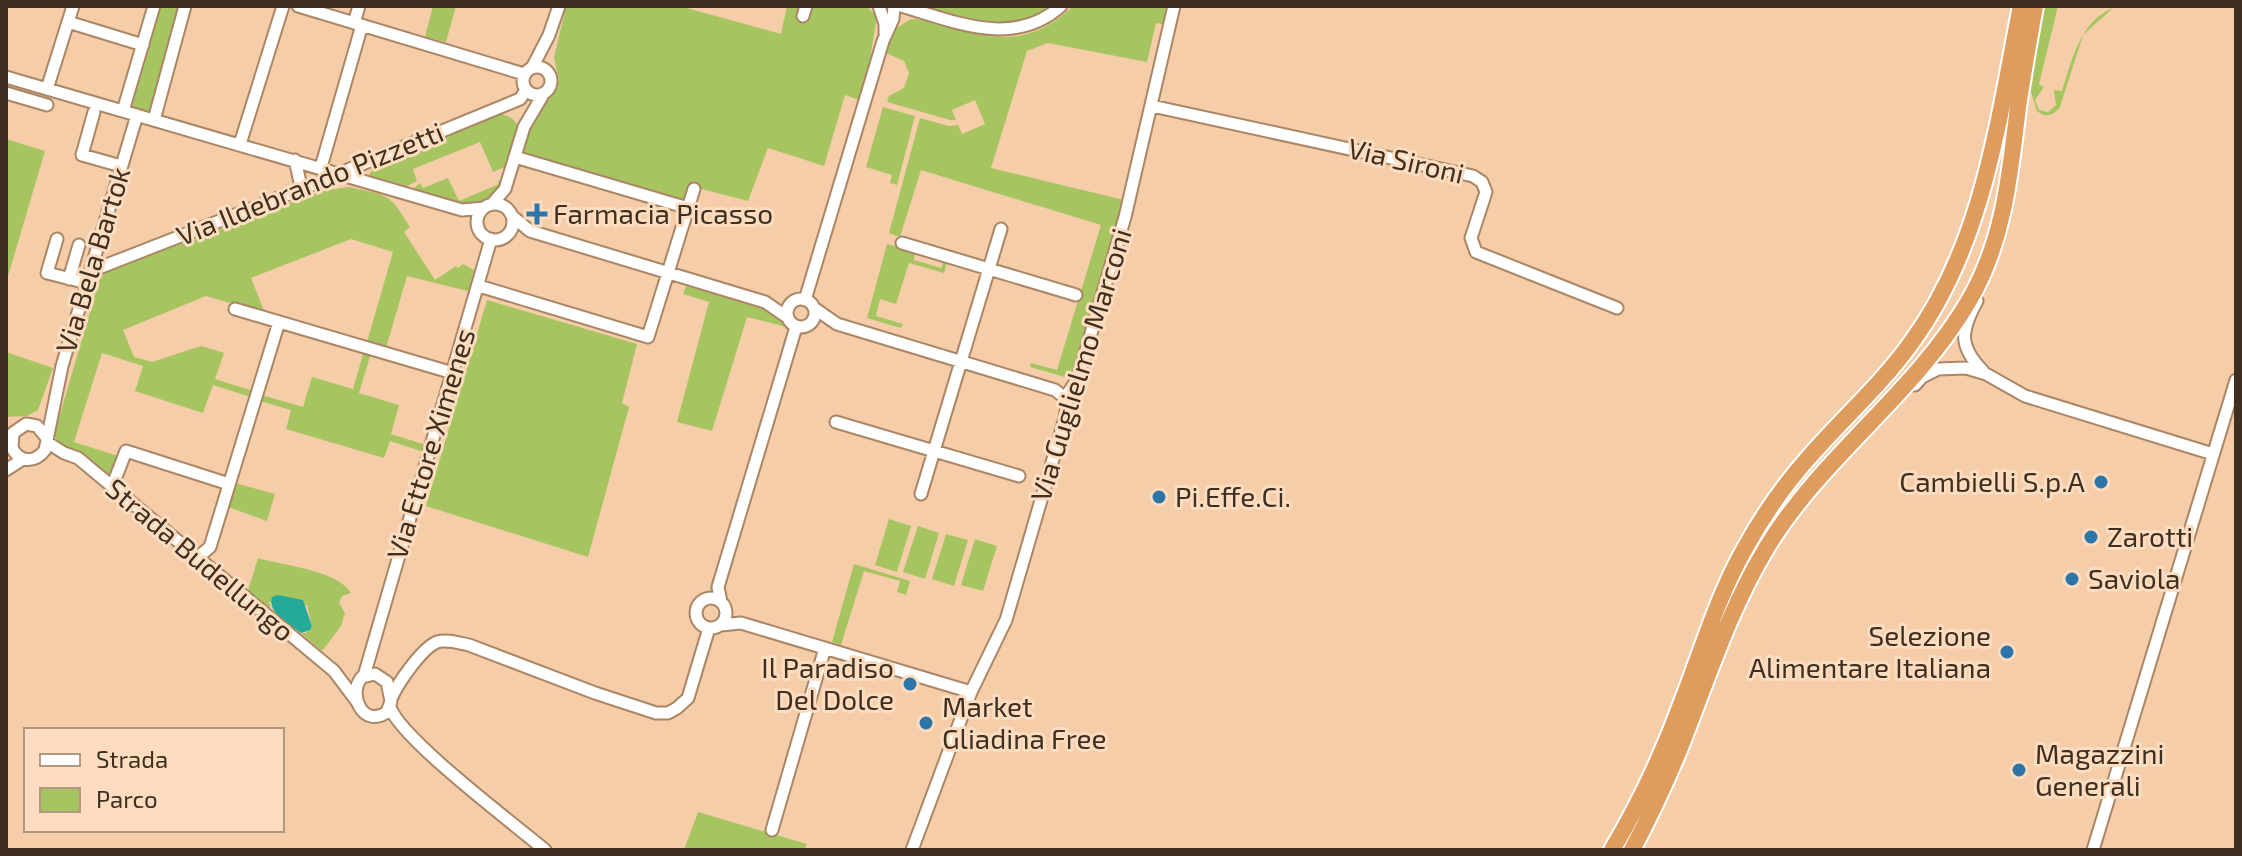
<svg xmlns="http://www.w3.org/2000/svg" width="2242" height="856" font-family="'Exo 2',sans-serif">
	<style>
		.green { fill: #a6c561 }
		.water { fill: #23aa9b }
		.lines { fill: none; stroke-linecap: round; stroke-linejoin: round }
		.minor-casing { stroke: #ab8664; stroke-width: 15 }
		.highway-casing { stroke: #fff; stroke-width: 20 }
		.minor { stroke: #fff; stroke-width: 11 }
		.highway { stroke: #de9c5e; stroke-width: 16 }
		.poi-dot { fill: #2c75a9; stroke: #fddcbf; stroke-width: 3 }
		.labels { text-anchor: middle; stroke-width: 6; stroke-linejoin: round; paint-order: stroke }
		.street-label { font-size: 28px; fill: #3e2f20; stroke: #fddcbf }
		.poi-label { font-size: 28px; fill: #3e2f20; stroke: #fddcbf; text-anchor: start }
	</style>
	<rect width="100%" height="100%" fill="#f5cda9"/>
	<path class="green" d="M159 6H182L152 113 130 106Z
		M433 6H456L446 42 425 37Z
		M566 6H679L781 34 787 6H866L877 16 870 59 859 100 845 95 824 166 768 148 748 201 690 186 684 203 521 154 530 124 559 80 554 58Z
		M918 6H1054L1030 20 988 25Z
		M1073 6H1171L1167 25 1156 23 1147 62 1048 43 1027 51 991 168 1124 200 1079 366 1072 379 1030 367 1031 363 1057 370 1101 225 921 170 900 237 889 233 920 118 949 126 958 125 962 134 985 124 975 100 952 110 956 120H950L887 102 889 96 904 88 909 73 904 61 886 53 895 29 911 19C923 19 936 24 948 27 999 41 1032 45 1073 6Z
		M2043 6H2058L2039 84 2044 87 2035 100 2039 110 2048 112 2056 105 2054 90 2062 91C2072 60 2080 21 2113 8L2083 35 2060 107C2053 116 2045 118 2037 111L2031 92Z
		M883 107 915 116 897 185 890 183 892 175 866 167Z
		M496 113C507 115 514 117 519 128L505 167 493 172 480 142 413 169 417 181 407 186 369 176 375 163Z
		M6 139 45 151 6 283Z
		M448 178 459 201 499 184 497 180 502 182 497 195 478 207 413 189 420 183 423 188Z
		M349 187C388 196 389 192 410 227L404 232 435 280 456 266 458 268 463 264 478 272 472 292 407 276 386 348 367 342 393 252 351 239 251 278 265 313 206 296 123 330 134 357 152 362 201 346 224 353 215 379 253 391 251 397 213 385 203 413 135 391 143 366 102 353 74 442 118 456 109 478 64 449 54 435 101 274 321 191Z
		M887 244 915 252 914 260 941 268 944 261 947 262 944 273 909 263 896 304 880 299 876 316 903 324 901 328 867 318Z
		M686 286 781 314 786 327 747 317 712 431 677 422 709 302 683 294Z
		M487 300 637 344 622 403 629 407 588 557 426 506Z
		M364 351 371 353 359 393 399 405 391 434 426 445 424 452 390 441 384 458 286 429 291 410 260 401 262 395 303 407 312 377 353 389Z
		M6 352 53 368 38 410 27 416 6 417Z
		M235 483 275 494 267 521 228 507Z
		M889 519 911 526 897 572 875 565Z
		M918 526 939 533 925 579 903 572Z
		M946 534 968 540 954 586 932 579Z
		M975 539 997 546 983 591 961 585Z
		M258 558C280 565 338 570 351 593L342 596 339 603 345 613 341 626 322 651 301 633H306L312 626 307 605 269 602 271 609 248 591Z
		M854 564 910 581 906 595 897 592 900 581 864 571 841 645 832 642Z
		M698 812 807 844 804 850H684Z"/>
	<path class="water" d="M278 595 303 600 312 626 310 630 301 633C289 624 267 613 272 597Z"/>
	<g class="lines">
		<g class="minor-casing">
			<path id="minor" d="M298 6 524 74
				M879 6 885 24V34
				M901 6C954 21 1013 49 1061 6
				M803 16 806 6
				M68 22 143 45
				M354 23 359 6
				M523 81a14 14 0 1 1 28 0a14 14 0 1 1-28 0Z
				M532 68 549 35 559 6
				M6 77 462 210 484 208
				M47 89 73 6
				M6 93 47 105
				M1152 106 1473 176 1482 182 1486 192 1471 238 1476 252 1617 308
				M123 111 154 6
				M94 112 82 155 121 166
				M154 120 185 6
				M240 144 283 6
				M515 157 688 208
				M295 160 300 182 299 190
				M321 167 362 25
				M492 204 505 189 524 127 544 93
				M477 222a18 18 0 1 1 36 0a18 18 0 1 1-36 0Z
				M512 216 530 231 765 302 787 317
				M57 239 47 273 87 283
				M902 243 1076 295
				M91 271 299 190 520 99 526 90
				M69 279 79 245
				M479 286 648 337 694 189
				M787 313a14 14 0 1 1 28 0a14 14 0 1 1-28 0Z
				M805 300 883 41 893 19 894 6
				M1977 301C1961 330 1958 346 1983 371
				M814 308 837 324 1055 390 1065 398
				M235 309 453 373
				M1915 385 1922 377 1938 369 1966 368 1986 374 2025 396 2213 454
				M836 422 1019 476
				M46 437 37 426 26 424 13 433 12 448C20 463 35 463 45 450L62 366 137 115
				M47 442 64 453 78 458 334 671 358 703
				M6 470 23 459
				M112 487 126 451 229 484
				M921 494 1001 229
				M197 558 210 547 279 322
				M696 613a15 15 0 1 1 30 0a15 15 0 1 1-30 0Z
				M721 602 718 587 796 327
				M721 625 741 623 971 692
				M375 674 387 682 391 701 387 712C363 729 347 694 362 677Z
				M364 676 491 239
				M391 699C397 684 422 648 437 642 447 639 459 643 469 645L595 693 656 713H668L677 708 688 698 709 628
				M390 707C400 738 514 824 545 850
				M772 830 825 648
				M912 850 971 692 1006 620 1065 418 1067 406 1065 398 1078 378 1125 217 1174 6
				M2093 850 2236 380"/>
		</g>
		<g class="highway-casing">
			<path id="highway" d="M1612 850C1640 803 1663 754 1682 702 1702 651 1717 598 1744 550 1762 517 1784 485 1810 456 1843 418 1881 385 1911 343 1983 245 1998 122 2021 6
				M1632 850C1651 814 1668 778 1683 740 1709 674 1730 608 1767 547 1823 455 1916 393 1970 299 2004 240 2010 174 2018 107 2023 73 2029 40 2035 6"/>
		</g>
		<use href="#minor" class="minor"/>
		<use href="#highway" class="highway"/>
	</g>
	<g class="poi-dot">
		<path d="M533 202h8v8h8v8h-8v8h-8v-8h-8v-8h8z"/>
		<circle cx="2101" cy="482" r="8"/>
		<circle cx="1159" cy="497" r="8"/>
		<circle cx="2091" cy="537" r="8"/>
		<circle cx="2072" cy="579" r="8"/>
		<circle cx="2007" cy="652" r="8"/>
		<circle cx="910" cy="684" r="8"/>
		<circle cx="926" cy="723" r="8"/>
		<circle cx="2019" cy="770" r="8"/>
	</g>
	<g class="labels">
		<g class="street-label">
			<text transform="translate(1406 161) rotate(13)" y="10">Via Sironi</text>
			<text transform="translate(310 184) rotate(-22)" y="10">Via Ildebrando Pizzetti</text>
			<text transform="translate(93 260) rotate(-73)" y="10">Via Bela Bartok</text>
			<text transform="translate(1081 365) rotate(-73)" y="10">Via Guglielmo Marconi</text>
			<text transform="translate(431 444) rotate(-73)" y="10">Via Ettore Ximenes</text>
			<text transform="translate(200 560) rotate(40)" y="10">Strada Budellungo</text>
		</g>
		<g class="poi-label">
			<text x="553" y="224">Farmacia Picasso</text>
			<text x="2085" y="492" text-anchor="end">Cambielli S.p.A</text>
			<text x="1175" y="507">Pi.Effe.Ci.</text>
			<text x="2107" y="547">Zarotti</text>
			<text x="2088" y="589">Saviola</text>
			<text x="1991" y="646" text-anchor="end">Selezione<tspan x="1991" dy="32">Alimentare Italiana</tspan></text>
			<text x="894" y="678" text-anchor="end">Il Paradiso<tspan x="894" dy="32">Del Dolce</tspan></text>
			<text x="942" y="717">Market<tspan x="942" dy="32">Gliadina Free</tspan></text>
			<text x="2035" y="764">Magazzini<tspan x="2035" dy="32">Generali</tspan></text>
		</g>
	</g>
	<rect width="2242" height="856" fill="none" stroke="#3e2f20" stroke-width="16"/>
	<rect x="24" y="728" width="260" height="104" fill="#fddcbf" stroke="#b1977f" stroke-width="2"/>
	<rect x="40" y="754" width="40" height="12" fill="#ffffff" stroke="#b1977f" stroke-width="2"/>
	<text x="96" y="768" font-size="24" fill="#3e2f20">Strada</text>
	<rect x="40" y="788" width="40" height="24" fill="#a6c561" stroke="#b1977f" stroke-width="2"/>
	<text x="96" y="808" font-size="24" fill="#3e2f20">Parco</text>
</svg>
